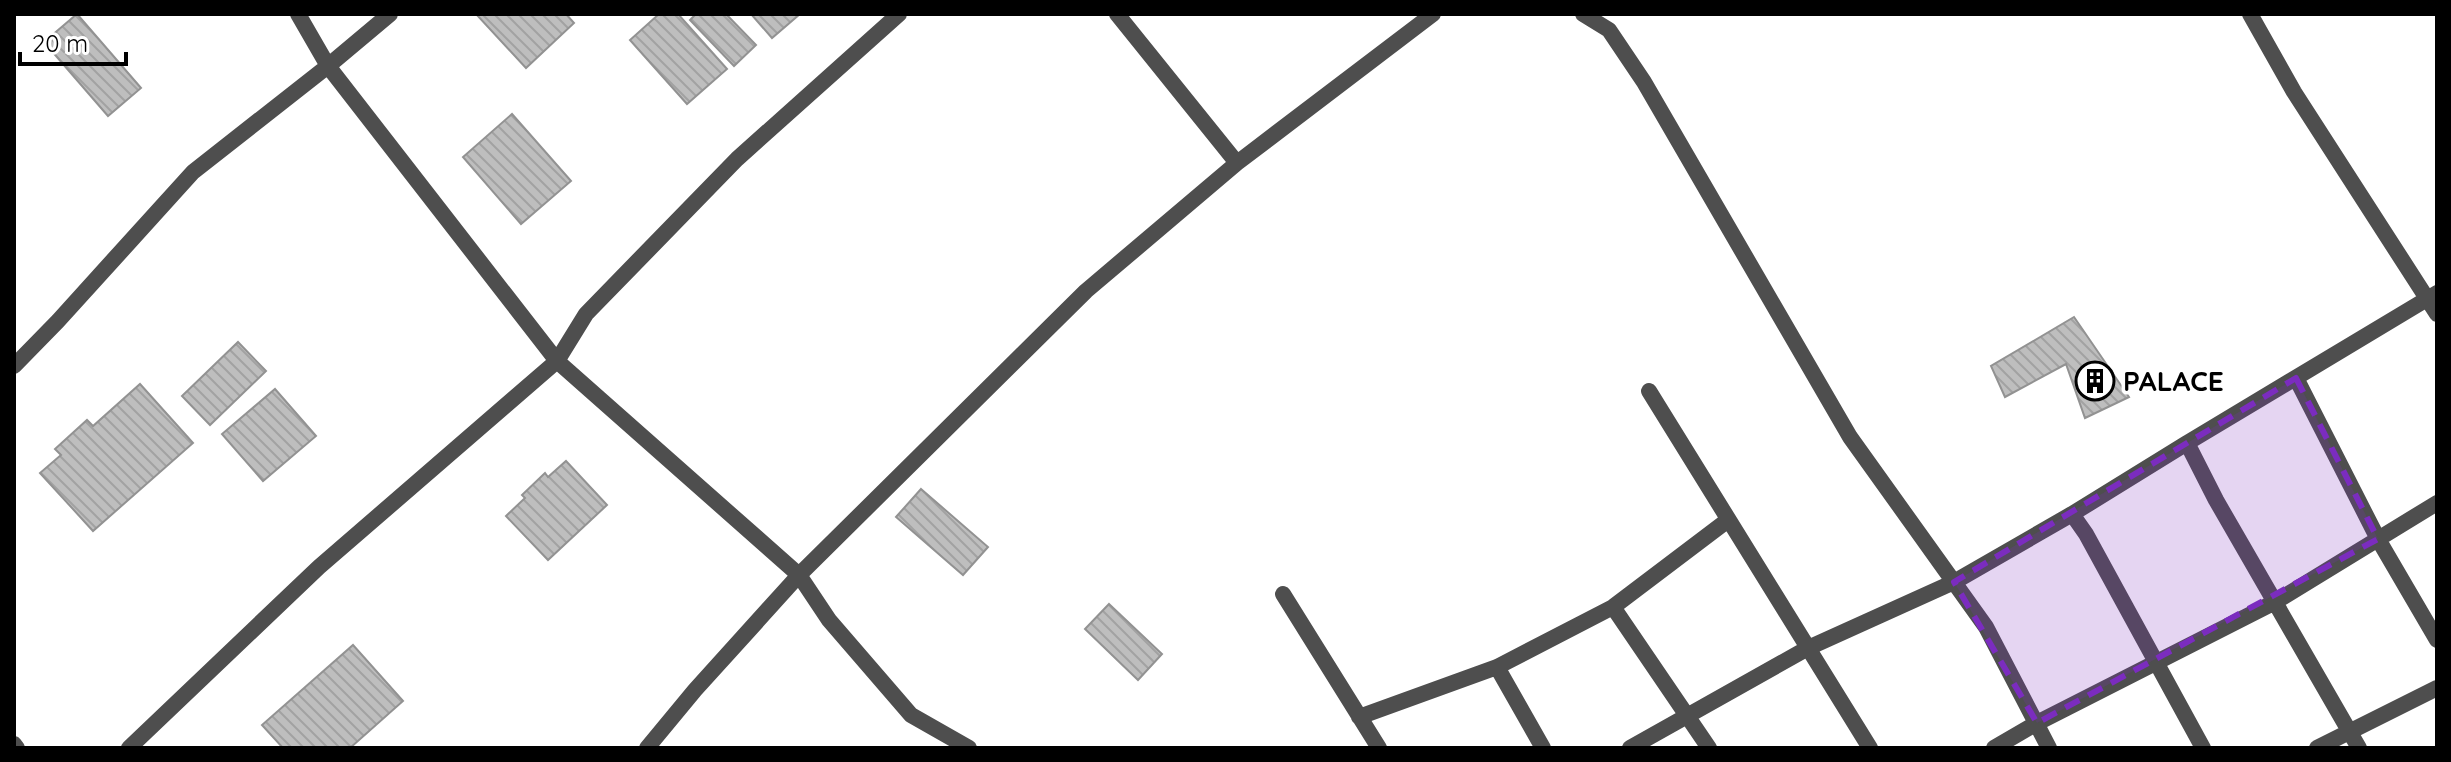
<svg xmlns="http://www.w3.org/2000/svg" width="2451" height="762" font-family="Quicksand,sans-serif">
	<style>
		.building { fill: url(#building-back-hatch); stroke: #929292; stroke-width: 2 }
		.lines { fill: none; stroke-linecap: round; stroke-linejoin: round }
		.street { stroke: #4e4e4e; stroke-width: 16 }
		.marked { fill: #7b2cbf; fill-opacity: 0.2; stroke: #7b2cbf; stroke-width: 6; stroke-dasharray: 16 10; stroke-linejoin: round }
		.labels { text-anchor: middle; stroke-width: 7; stroke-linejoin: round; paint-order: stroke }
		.poi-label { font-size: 28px; font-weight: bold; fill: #000; stroke: #fff; text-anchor: start }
	</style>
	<defs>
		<pattern id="building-back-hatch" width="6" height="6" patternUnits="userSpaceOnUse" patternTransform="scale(2)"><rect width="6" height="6" fill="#bebebe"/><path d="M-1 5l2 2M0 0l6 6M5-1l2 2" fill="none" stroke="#a2a2a2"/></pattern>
	</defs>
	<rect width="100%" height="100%" fill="#fff"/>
	<path class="building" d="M77 14 141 88 108 116 44 42Z
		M476 14H566L574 23 526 68Z
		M659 14H678L727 69 687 104 630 40Z
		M696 14H726L756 45 734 66 690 20Z
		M751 14H800L772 38Z
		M512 114 571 181 521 224 463 157Z
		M2074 317 2129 397 2085 418 2066 364 2005 397 1991 366Z
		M238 342 266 371 210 425 182 396Z
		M140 384 193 443 93 531 40 473 61 455 55 449 87 420 93 426Z
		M275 389 316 436 263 481 222 434Z
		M566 461 607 505 548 560 506 516 525 498 522 495 545 473 548 477Z
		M921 489 988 547 963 575 896 517Z
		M1109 604 1162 654 1138 680 1085 629Z
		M353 645 403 701 350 748H283L262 725Z"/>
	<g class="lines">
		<path class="street" d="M298 14 328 66 557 361 799 575 829 620 911 715 969 748
			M1117 14 1237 163
			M1583 14 1609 30 1644 82 1850 437 1986 627 2049 748
			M2250 14 2294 92 2437 314
			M14 366 58 321 193 172 328 66 390 14
			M2296 378 2378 539 2437 640
			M1649 391 1870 748
			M2072 514 2187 443
			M1283 594 1379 748
			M1613 607 1709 748
			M1497 667 1543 748
			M1359 717 1497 667 1613 607 1728 520
			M14 744 17 748
			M129 748 319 567 557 361 586 314 737 159 899 14
			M647 748 695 690 799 575 1086 291 1237 163 1433 14
			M1630 748 1808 648 1954 582 2072 514 2086 534 2203 748
			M1994 748 2037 723 2275 602 2437 503
			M2317 748 2437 688
			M2359 748 2216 500 2187 443 2437 293"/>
	</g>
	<path class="marked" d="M2296 378 2378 539 2037 723 1954 582Z"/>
	<defs>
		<g id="building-ring" transform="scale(2)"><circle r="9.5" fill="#fff" stroke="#000" stroke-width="1.5"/><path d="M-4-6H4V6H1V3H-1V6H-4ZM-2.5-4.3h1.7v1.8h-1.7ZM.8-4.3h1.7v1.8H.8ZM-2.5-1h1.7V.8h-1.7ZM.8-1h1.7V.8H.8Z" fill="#000"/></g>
	</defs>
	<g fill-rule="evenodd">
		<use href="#building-ring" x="2095" y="381"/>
	</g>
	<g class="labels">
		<g class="poi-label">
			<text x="2123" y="391">PALACE</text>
		</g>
	</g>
	<rect width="2451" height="762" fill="none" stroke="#000000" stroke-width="32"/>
	<path d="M20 52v12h106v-12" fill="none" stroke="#000000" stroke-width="4"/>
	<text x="32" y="52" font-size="24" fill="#000000" stroke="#ffffff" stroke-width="6" paint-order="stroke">20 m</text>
</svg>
